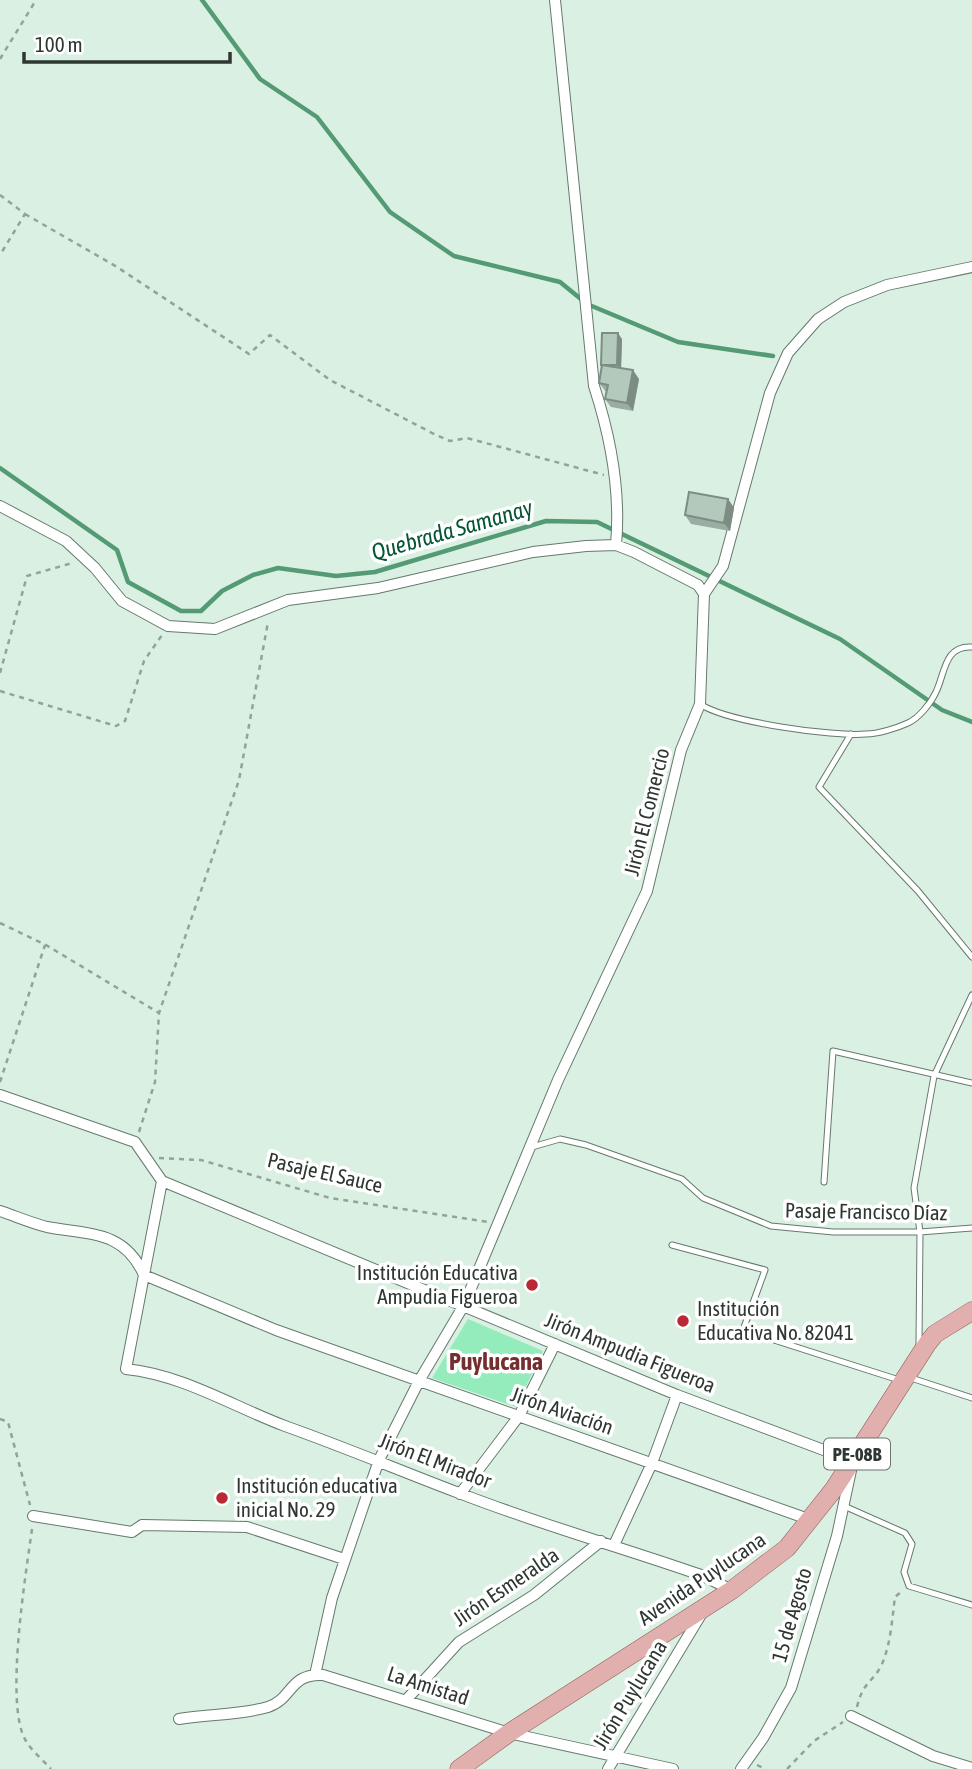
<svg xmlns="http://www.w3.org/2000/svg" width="972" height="1769" font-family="'Asap Condensed',sans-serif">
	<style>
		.green { fill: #94ecbc }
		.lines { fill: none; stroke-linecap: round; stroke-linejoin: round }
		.stream { stroke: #539a75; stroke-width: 4.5 }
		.service-casing { stroke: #65796d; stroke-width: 7 }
		.minor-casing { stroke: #65796d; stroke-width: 12 }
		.primary-casing { stroke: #95635f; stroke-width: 19 }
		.path { stroke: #92a399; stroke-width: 2.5; stroke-dasharray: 5 5; stroke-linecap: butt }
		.service { stroke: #fff; stroke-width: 5 }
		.minor { stroke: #fff; stroke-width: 10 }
		.primary { stroke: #e1afad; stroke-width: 18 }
		.wall { fill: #9aada2 }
		.shaded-wall { fill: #7d8d84 }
		.building { fill: #b3c9bc; stroke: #7d8d84; stroke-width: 2 }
		.poi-dot { fill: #b92834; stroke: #fff; stroke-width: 2.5 }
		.labels { text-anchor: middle; stroke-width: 7; stroke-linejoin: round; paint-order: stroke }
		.shield { fill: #fff; stroke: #6d7370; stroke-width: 2 }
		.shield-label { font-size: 19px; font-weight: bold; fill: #2e3732 }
		.street-label { font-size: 21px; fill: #2e3732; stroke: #fff }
		.poi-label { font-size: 21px; fill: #2e3732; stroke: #fff; text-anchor: start }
		.water-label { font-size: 23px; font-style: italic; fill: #065636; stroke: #fff }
		.quarter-label { font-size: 24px; font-weight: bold; fill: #752e2f; stroke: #fff }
	</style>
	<rect width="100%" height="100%" fill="#daf0e2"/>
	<path class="green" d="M468 1319 543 1351 516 1407 432 1378Z"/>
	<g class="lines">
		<path class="stream" d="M202 0 260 79 317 117 390 212 454 256 560 282 587 304 678 342 773 356
			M0 468 117 550 128 582 181 611H201L222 591 253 575 278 568 336 576 375 572 546 521 597 522 840 639 942 710 972 722"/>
		<g class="service-casing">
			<path id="service" d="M700 704C727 722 833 737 866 734 878 734 897 728 908 723 919 718 931 703 936 692 945 674 944 645 972 647
				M851 734 819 787 918 891 972 957
				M532 1147 560 1139 586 1145 682 1179 703 1198 771 1226 833 1232H920L972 1228
				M824 1182 833 1051 972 1083
				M672 1245 765 1270 743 1330 899 1380
				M919 1345 920 1232 914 1188 934 1076 972 995
				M908 1377 972 1398
				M844 1506 905 1533 912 1544 904 1572 909 1586 972 1605"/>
		</g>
		<g class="minor-casing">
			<path id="minor" d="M555 0 594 386C611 438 621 490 616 545
				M0 506 66 541 95 568 122 601 168 626 215 629 288 600 378 588 533 552 586 546 616 545 634 552 698 585 704 594
				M0 1095 135 1142 162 1181
				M162 1181 677 1395 853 1461 837 1536 791 1688 763 1738 741 1769
				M162 1181 126 1369C183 1375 232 1406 285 1426 344 1447 401 1471 459 1493 538 1524 621 1547 701 1575L732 1590
				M0 1211C15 1216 31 1223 47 1227 89 1235 124 1230 144 1275L276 1330 811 1520
				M460 1494 519 1416 555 1344
				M33 1516 132 1532 142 1525 247 1527 344 1559
				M614 1545 652 1463 677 1395
				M315 1675 332 1598 379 1460 419 1381 464 1305 558 1080 647 891 681 750 700 704 704 594 723 566 770 393 788 353 818 319 844 302 887 285 972 267
				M407 1699 459 1642 534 1595 601 1541
				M851 1716 933 1756 972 1768
				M179 1719C208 1714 241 1715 268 1707 293 1699 289 1673 323 1675L509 1733 673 1769
				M608 1769 702 1613"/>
		</g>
		<g class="primary-casing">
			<path id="primary" d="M459 1769 509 1733 732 1590 787 1548 834 1489 927 1344 935 1334 972 1311"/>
		</g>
		<path class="path" d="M0 59 36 0
			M0 195 25 214 0 255
			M25 214 117 267 249 354 270 335 330 380 436 435 450 441 467 438 604 475
			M0 673 27 576 72 563
			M0 691 116 726 125 721 144 661 162 635
			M0 923 46 945 159 1013
			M0 1082 45 945
			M139 1132 155 1082 159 1013 239 780 268 622
			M159 1158 201 1160 330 1198 488 1222
			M0 1419 8 1422 30 1505
			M32 1529C26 1573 4 1706 26 1741 32 1751 43 1760 51 1769
			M857 1707C863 1681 873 1683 882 1664 891 1643 892 1619 895 1597L902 1591
			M757 1765 765 1769
			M787 1769 814 1741 843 1722"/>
		<use href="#service" class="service"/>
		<use href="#minor" class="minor"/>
		<use href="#primary" class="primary"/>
	</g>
	<path class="wall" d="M622 339 621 368 639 379 633 411 611 407 605 399 606 392 599 383Z
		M728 499 734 508 730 531 691 524 685 515Z"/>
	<path class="shaded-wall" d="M618 333 622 339 621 371 617 365Z
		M633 370 639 379 633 411 627 403Z
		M728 499 734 508 730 531 724 523Z"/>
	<path class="building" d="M602 333H618L617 365H601Z
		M602 365 633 370 627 403 605 399 608 385 599 383Z
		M689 492 728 499 724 523 685 515Z"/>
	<g class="poi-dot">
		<circle cx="532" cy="1285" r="7"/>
		<circle cx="683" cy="1321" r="7"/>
		<circle cx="222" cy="1498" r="7"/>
	</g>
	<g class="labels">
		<rect class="shield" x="824" y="1438.5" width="66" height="31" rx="5"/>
		<g class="shield-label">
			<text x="857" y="1461">PE-08B</text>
		</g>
		<g class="street-label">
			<text transform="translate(647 812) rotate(-76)" y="7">Jirón El Comercio</text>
			<text transform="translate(325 1173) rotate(13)" y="7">Pasaje El Sauce</text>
			<text transform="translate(866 1212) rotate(1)" y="7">Pasaje Francisco Díaz</text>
			<text transform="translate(630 1353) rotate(22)" y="7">Jirón Ampudia Figueroa</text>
			<text transform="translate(562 1411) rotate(19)" y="7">Jirón Aviación</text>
			<text transform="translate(435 1461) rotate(21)" y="7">Jirón El Mirador</text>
			<text transform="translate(702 1579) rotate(-34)" y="7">Avenida Puylucana</text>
			<text transform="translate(506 1587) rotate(-34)" y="7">Jirón Esmeralda</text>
			<text transform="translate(792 1615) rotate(-74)" y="7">15 de Agosto</text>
			<text transform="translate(428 1686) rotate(18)" y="7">La Amistad</text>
			<text transform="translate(630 1695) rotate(-59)" y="7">Jirón Puylucana</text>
		</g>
		<g class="poi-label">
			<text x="518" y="1280" text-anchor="end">Institución Educativa<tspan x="518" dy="24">Ampudia Figueroa</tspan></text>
			<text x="697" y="1316">Institución<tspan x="697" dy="24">Educativa No. 82041</tspan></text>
			<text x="236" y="1493">Institución educativa<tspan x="236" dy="24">inicial No. 29</tspan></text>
		</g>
		<g class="water-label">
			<text transform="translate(452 530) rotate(-16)" y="8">Quebrada Samanay</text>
		</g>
		<g class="quarter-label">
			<text x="496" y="1370">Puylucana</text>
		</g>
	</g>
	<path d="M24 52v10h206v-10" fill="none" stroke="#2e3732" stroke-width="3.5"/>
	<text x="35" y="52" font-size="21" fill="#2e3732" stroke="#ffffff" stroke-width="5" paint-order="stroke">100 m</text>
</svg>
